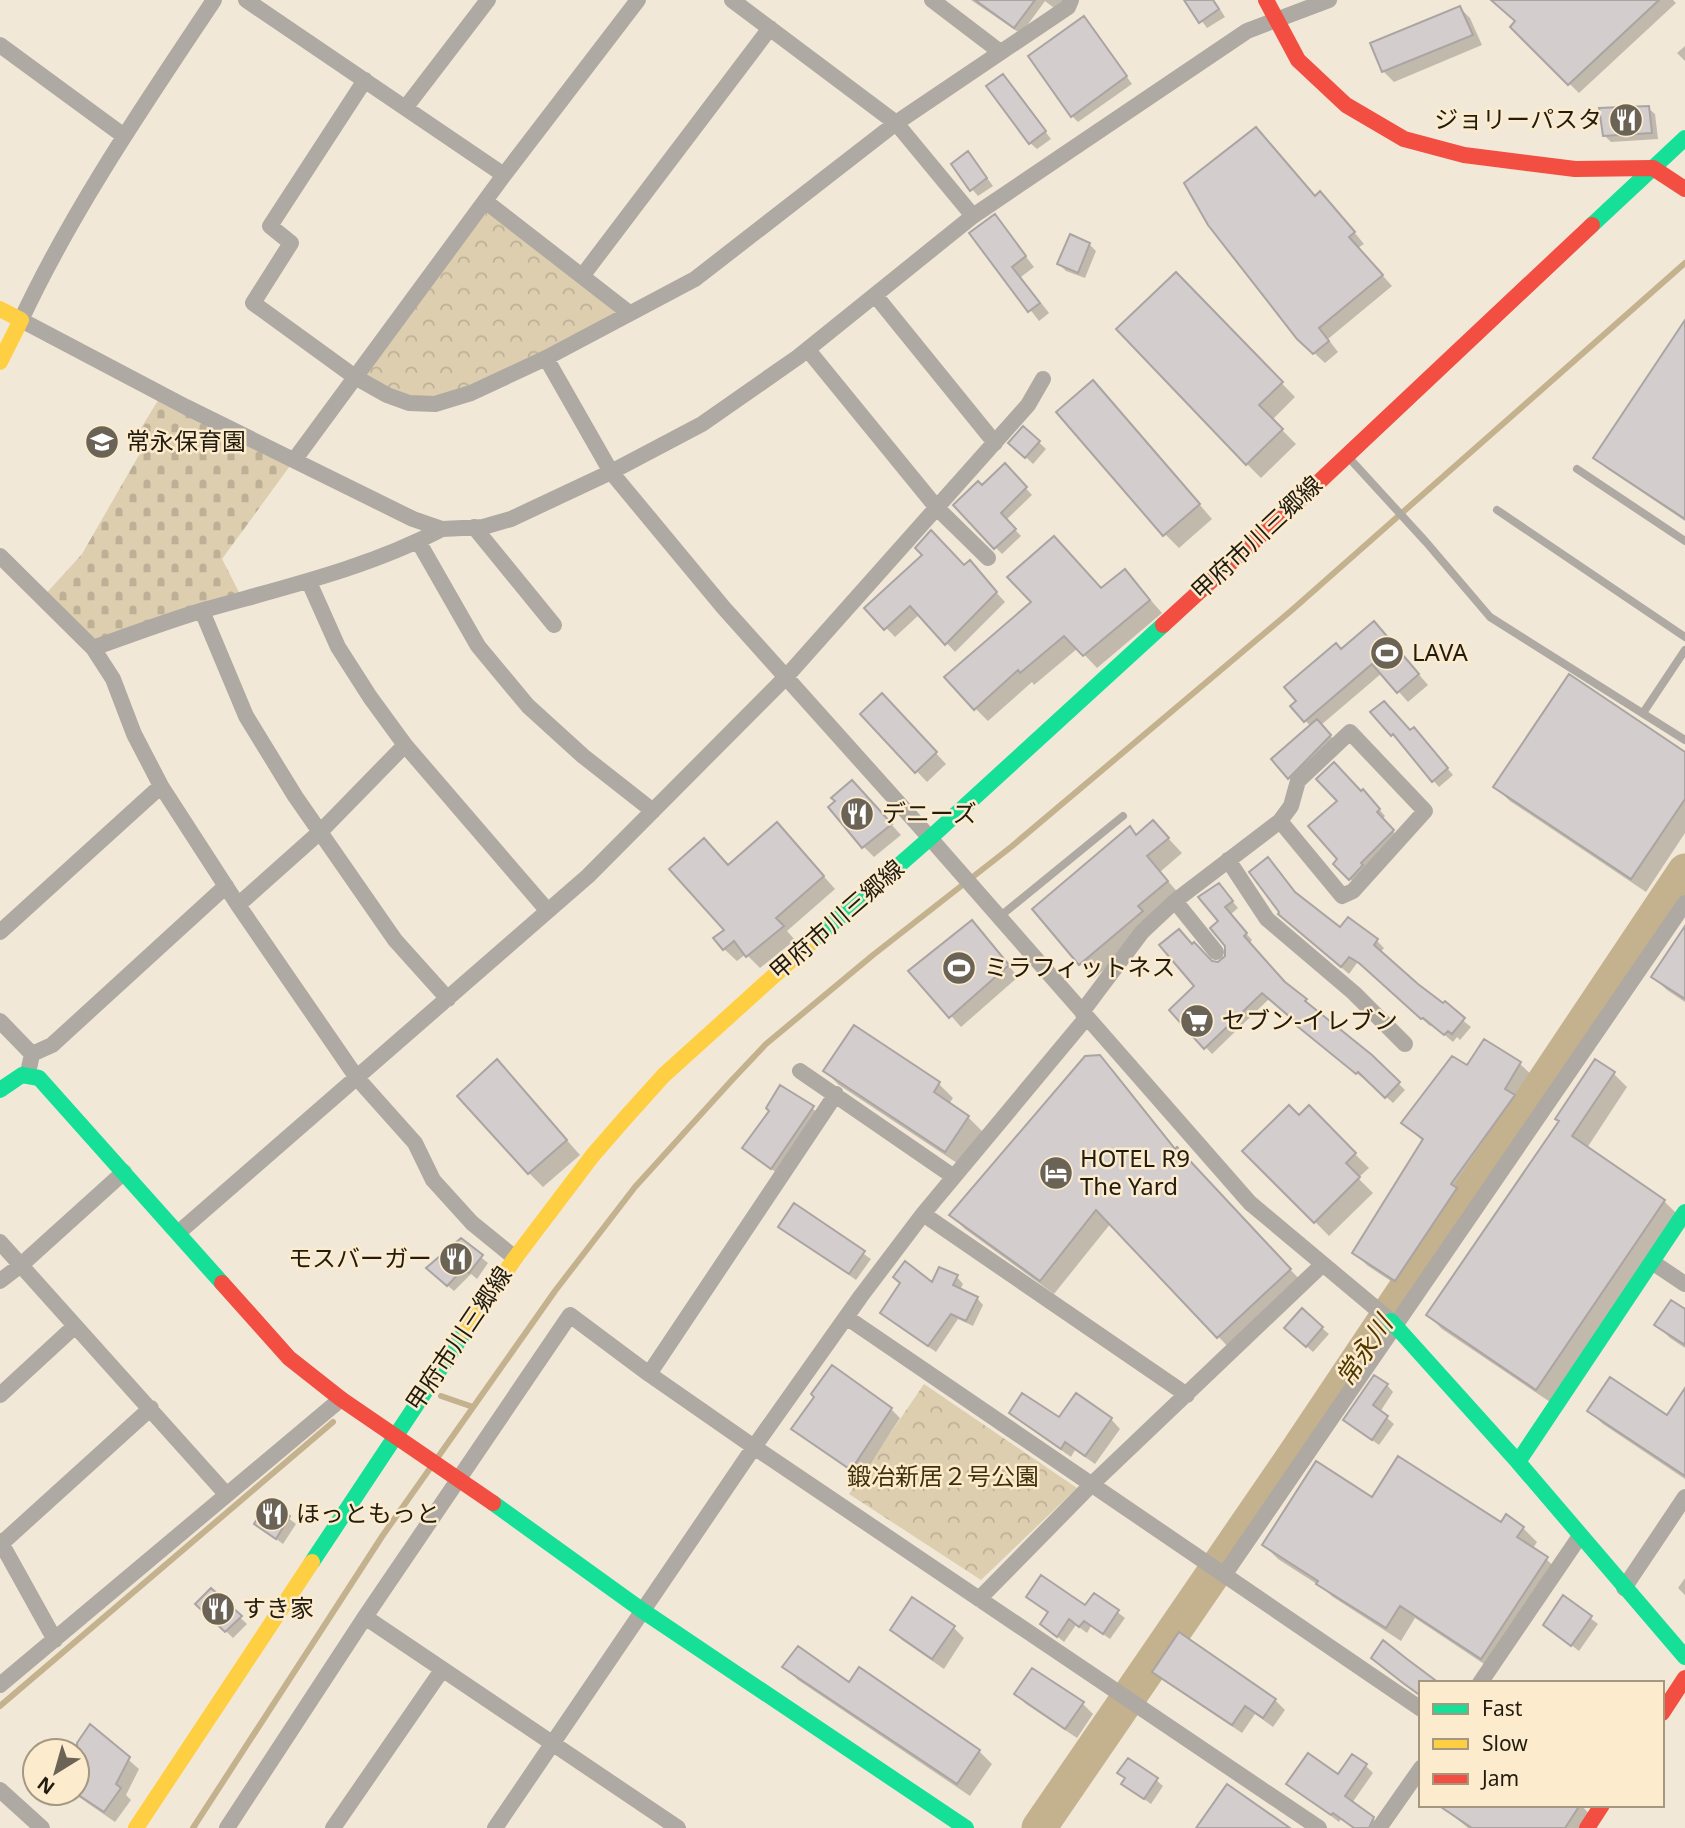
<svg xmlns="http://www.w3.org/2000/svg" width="1685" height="1828" font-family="'Noto Sans','Noto Sans JP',sans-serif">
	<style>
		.cemetery { fill: url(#cemetery-stones) }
		.park { fill: url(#park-crowns) }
		.shadow { fill: #0003 }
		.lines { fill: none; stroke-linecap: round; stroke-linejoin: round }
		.stream { stroke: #c4b18e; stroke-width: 6 }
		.river { stroke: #c4b18e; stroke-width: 35 }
		.building { fill: #d4cdce; stroke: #aaa4a2; stroke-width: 2 }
		.lane { stroke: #aea9a2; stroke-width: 8 }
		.street { stroke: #aea9a2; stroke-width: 16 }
		.fast { stroke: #16e098; stroke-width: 16 }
		.slow { stroke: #ffcf43; stroke-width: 16 }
		.jam { stroke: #f24e42; stroke-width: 16 }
		.labels { text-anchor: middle; stroke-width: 5; stroke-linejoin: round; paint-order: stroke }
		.poi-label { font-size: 24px; fill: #211b10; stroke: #fceccd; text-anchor: start }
		.street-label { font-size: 24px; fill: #211b10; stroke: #fceccd }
		.park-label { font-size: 24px; fill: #402f0a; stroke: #fceccd }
		.water-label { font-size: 26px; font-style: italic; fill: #513a00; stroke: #fceccd }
	</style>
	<defs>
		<pattern id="cemetery-stones" width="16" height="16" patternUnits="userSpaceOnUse" patternTransform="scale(1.75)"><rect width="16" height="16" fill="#deceb0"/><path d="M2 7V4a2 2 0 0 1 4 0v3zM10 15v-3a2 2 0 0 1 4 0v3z" fill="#beb096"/></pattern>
		<pattern id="park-crowns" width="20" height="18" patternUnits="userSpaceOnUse" patternTransform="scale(1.75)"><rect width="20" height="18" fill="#deceb0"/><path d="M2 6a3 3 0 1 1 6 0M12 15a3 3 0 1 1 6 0" fill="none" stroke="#beb096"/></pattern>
	</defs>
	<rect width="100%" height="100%" fill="#f2e8d8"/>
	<path class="cemetery" d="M162 394 295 459 222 559 243 600 93 648 42 598 82 554 150 436 141 428Z"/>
	<path class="park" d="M485 201 628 312 435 404 355 377Z
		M924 1384 1077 1488 981 1580 849 1494Z"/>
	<path class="shadow" d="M971 0H1067L1058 11 1045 1 1021 34Z
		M1186 0H1214L1225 17 1207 28Z
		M1502 0H1673L1676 3 1579 93 1512 27 1517 22Z
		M1460 8 1470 18 1482 45 1394 82 1383 71Z
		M1084 18 1132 84 1078 122 1072 116Z
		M1685 46V61L1677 53Z
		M1003 76 1051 139 1037 149 1030 143Z
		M1648 108 1655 114 1658 139 1611 142 1604 135Z
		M974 160 993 186 978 196 972 189Z
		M1331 204 1364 244 1358 248 1392 286 1328 339 1338 352 1325 363 1298 338Z
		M994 216 1034 267 1021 277 1049 313 1039 321 971 233Z
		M1089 244 1096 251 1085 278 1066 271 1059 264Z
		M1190 288 1295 397 1272 420 1296 444 1261 478 1247 464Z
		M1685 324V521L1606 468 1595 457Z
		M1107 397 1212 519 1179 548 1165 534Z
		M1024 428 1046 449 1033 464 1011 443Z
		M1005 466 1032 495 1006 520 1021 536 1002 554 955 505 982 488Z
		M965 567 978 572 1005 602 955 652 920 614 895 637 867 608Z
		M1125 571 1162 613 1097 668 1078 648 1034 685 1032 682 988 721 975 708 1033 602 1101 590Z
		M1384 634 1428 685 1408 702 1382 673 1321 725 1337 743 1295 784 1289 778 1311 727 1305 720 1341 651Z
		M892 706 946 764 927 782 862 714Z
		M1373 712 1410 732 1421 736 1453 775 1439 787Z
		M1685 754V833L1646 892 1510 801 1495 787Z
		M862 792 901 835 874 857 864 847Z
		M1361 793 1369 798 1385 816 1382 819 1399 838 1356 885 1335 864 1340 859 1339 801Z
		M1130 828 1138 835 1167 837 1182 853 1160 872 1181 896 1156 926 1094 978 1080 963Z
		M789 837 835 889 787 931 795 940 760 968 746 954 737 961 724 949 728 866Z
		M1225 892 1238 908 1230 915 1252 940 1249 944 1287 985 1371 1056 1405 1090 1393 1103 1365 1078 1364 1079 1306 1032 1270 998 1212 1054 1172 1010 1197 986 1185 937 1212 963 1219 964 1227 957 1220 922Z
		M1299 897 1340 930 1377 941 1384 948 1380 953 1471 1027 1460 1040 1457 1037 1453 1042 1432 1024 1430 1026 1369 970 1357 963 1349 974 1288 922Z
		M1685 928V1002L1667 990 1653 977Z
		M982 933 1018 977 961 1027 911 971Z
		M1484 1041 1520 1064 1534 1077 1519 1101 1528 1110 1464 1198 1469 1203 1409 1293 1368 1266 1354 1253 1424 1142 1403 1123 1468 1068Z
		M1100 1056 1114 1071 1177 1150 1304 1284 1232 1351 1111 1223 1054 1294 965 1229 951 1215Z
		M497 1061 580 1155 543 1187 529 1173Z
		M825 1071 939 1084 953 1098 949 1104 968 1117 982 1131 960 1165 839 1085Z
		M1613 1073 1627 1087 1587 1148 1664 1201 1678 1215 1550 1402 1442 1329 1428 1315Z
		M781 1087 820 1114 778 1174 744 1148 771 1111Z
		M1309 1108 1369 1168 1358 1178 1373 1193 1329 1236 1245 1151 1299 1118Z
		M794 1206 871 1259 856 1280 781 1227Z
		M461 1241 488 1263 477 1279 471 1274 454 1291 435 1275Z
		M957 1277 963 1284 960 1290 977 1298 983 1305 973 1326 958 1319 936 1352 889 1319 933 1285Z
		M1685 1311V1348L1670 1338 1656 1324Z
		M1322 1328 1329 1334 1313 1352 1293 1334Z
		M1387 1385 1393 1392 1380 1412 1394 1424 1379 1445 1345 1420Z
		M1685 1391V1479L1603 1424 1589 1411 1668 1417Z
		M891 1409 900 1418 861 1478 802 1437 793 1429Z
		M1011 1412 1059 1419H1111L1120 1429 1095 1464 1075 1450 1071 1457 1021 1422Z
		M269 1503 296 1524 283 1544 256 1524Z
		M1506 1517 1523 1528 1537 1542 1532 1550 1546 1559 1561 1573 1496 1672 1415 1618 1401 1641 1333 1597 1323 1588 1278 1559 1264 1545 1501 1524Z
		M1685 1578V1595L1678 1588Z
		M211 1590 247 1624 233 1638 198 1604Z
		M1095 1595 1125 1618 1110 1639 1091 1626 1087 1633 1076 1625 1064 1642 1042 1624 1050 1613 1029 1597 1086 1608Z
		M1564 1598 1598 1624 1579 1651 1545 1625Z
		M913 1600 954 1628 964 1638 944 1669 902 1640 892 1630Z
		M1180 1635 1275 1700 1285 1710 1273 1727 1255 1714 1242 1733 1164 1681 1155 1672Z
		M785 1667 849 1684 860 1669 979 1751 992 1764 970 1796 798 1680Z
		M1016 1694 1083 1704 1093 1714 1077 1738 1026 1704Z
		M91 1727 139 1769 126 1795 131 1800 115 1822 73 1793H77L75 1751Z
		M1365 1765 1373 1773 1352 1803 1373 1818 1380 1828H1354L1341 1819 1339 1822 1289 1784 1339 1776Z
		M1126 1779 1156 1780 1163 1786 1151 1804 1123 1784Z
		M1440 1805H1581L1594 1819 1588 1828H1468Z"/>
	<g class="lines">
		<path class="stream" d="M441 1396 473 1407
			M0 1706 333 1422
			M193 1828 383 1535 555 1291 635 1187 732 1080 766 1044 873 955 1011 847 1292 610 1685 263"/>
		<path class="river" d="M1039 1828 1298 1450 1685 871"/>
	</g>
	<path class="building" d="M975 0H1035L1014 28Z
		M1184 0H1213L1219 9 1199 23Z
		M1491 0H1659L1568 85 1510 27 1515 21Z
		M1460 6 1473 35 1382 72 1370 43Z
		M1084 16 1127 76 1071 117 1028 56Z
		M1003 74 1046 131 1029 144 986 86Z
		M1649 106 1652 133 1603 136 1599 108Z
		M1256 127 1315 196 1320 191 1355 232 1349 237 1383 275 1319 328 1329 341 1313 354 1297 339 1208 225 1184 183Z
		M968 151 987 178 970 191 951 164Z
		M995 214 1026 256 1012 267 1040 303 1028 312 969 233Z
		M1070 234 1090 243 1078 273 1057 264Z
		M1176 272 1283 382 1259 405 1283 429 1246 465 1116 329Z
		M1685 320V519L1593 458Z
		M1093 380 1200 504 1163 536 1056 412Z
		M1023 426 1040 441 1025 458 1008 443Z
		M1005 463 1027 487 1001 513 1016 529 994 549 953 505 978 481 982 485Z
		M931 530 964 565 970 560 997 592 945 645 910 606 884 630 864 608 922 555 915 548Z
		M1054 536 1101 588 1125 569 1150 600 1083 656 1064 636 1020 673 1018 670 974 710 944 677 1031 602 1007 577Z
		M1374 621 1419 674 1397 693 1372 664 1304 722 1290 706 1296 701 1284 687 1336 643 1341 649Z
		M1569 674 1685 752V799L1631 879 1493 787Z
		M882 693 937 752 915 773 860 714Z
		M1384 701 1410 730 1414 727 1448 768 1432 782 1393 734 1391 736 1370 712Z
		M1317 719 1331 735 1288 779 1271 759Z
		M1334 762 1361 791 1363 789 1380 809 1377 812 1394 830 1361 863 1363 865 1349 880 1333 864 1337 859 1308 826 1337 801 1316 779Z
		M852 780 892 824 862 848 828 807 835 801 831 798Z
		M1153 820 1169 838 1147 856 1168 881 1138 906 1143 911 1079 965 1032 909 1130 826 1136 835Z
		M777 822 824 876 776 918 784 926 746 957 734 941 723 950 713 938 724 930 669 869 704 838 728 865Z
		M1268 857 1295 892 1340 927 1348 917 1378 939 1374 945 1418 984 1443 1003 1445 1001 1465 1018 1452 1034 1448 1031 1444 1035 1423 1018 1421 1019 1359 963 1349 957 1341 967 1278 914 1279 912 1249 872Z
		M1219 883 1233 901 1225 907 1247 933 1244 936 1285 982 1307 999 1305 1001 1372 1055 1400 1082 1385 1098 1358 1072 1356 1074 1297 1026 1298 1024 1262 993 1204 1049 1169 1010 1194 986 1159 945 1179 929 1192 944 1194 942 1212 961 1218 962 1225 956V946L1210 928 1218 921 1198 897Z
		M972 920 1009 965 949 1018 908 971Z
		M1685 926V999L1651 977Z
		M854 1025 940 1082 934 1092 969 1116 945 1152 823 1071Z
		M1484 1039 1521 1062 1505 1089 1515 1095 1451 1184 1457 1188 1395 1281 1352 1253 1423 1139 1401 1123 1452 1056 1467 1065Z
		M1100 1055 1175 1149 1177 1147 1291 1269 1217 1338 1096 1210 1040 1281 949 1215 1085 1056Z
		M497 1059 567 1140 528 1174 457 1096Z
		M1595 1059 1615 1072 1572 1136 1665 1200 1536 1390 1426 1315 1559 1121 1555 1119Z
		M780 1085 814 1106 771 1169 742 1148 769 1111 766 1108Z
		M1289 1105 1299 1115 1309 1105 1356 1153 1346 1163 1360 1177 1314 1223 1242 1151Z
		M794 1203 865 1251 849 1274 778 1227Z
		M461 1238 483 1255 469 1273 463 1269 447 1286 426 1268Z
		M905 1261 932 1282 939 1267 958 1275 953 1285 978 1297 966 1321 951 1314 928 1346 880 1313 900 1283 893 1277Z
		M1671 1300 1685 1309V1345L1654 1325Z
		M1302 1308 1323 1327 1306 1347 1284 1328Z
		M832 1365 892 1408 851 1470 791 1429 814 1397 811 1394Z
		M1374 1375 1388 1384 1373 1405 1388 1416 1372 1440 1343 1420Z
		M1610 1377 1667 1415 1685 1388V1476L1587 1411Z
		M1022 1393 1059 1417 1076 1393 1112 1418 1085 1456 1065 1442 1061 1449 1009 1413Z
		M1398 1456 1501 1522 1506 1514 1524 1527 1517 1537 1548 1557 1481 1659 1400 1606 1386 1628 1316 1584 1318 1581 1262 1545 1316 1461 1372 1497Z
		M268 1501 290 1516 276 1539 254 1524Z
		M1041 1575 1085 1605 1094 1593 1119 1610 1103 1634 1084 1621 1079 1627 1069 1619 1057 1637 1040 1624 1048 1612 1026 1597Z
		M211 1588 242 1616 225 1632 195 1604Z
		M1563 1595 1592 1616 1571 1646 1543 1625Z
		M912 1597 955 1626 932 1659 890 1630Z
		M1179 1632 1276 1699 1263 1718 1245 1706 1232 1725 1152 1672Z
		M1383 1640 1407 1659 1439 1683H1421V1696L1403 1683 1371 1658Z
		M798 1646 849 1682 859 1667 980 1750 957 1784 782 1667Z
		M1032 1668 1084 1702 1065 1729 1014 1694Z
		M90 1724 130 1757 116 1784 121 1788 104 1812 77 1794V1743Z
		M1308 1753 1338 1774 1352 1754 1367 1764 1345 1796 1374 1817 1369 1828H1354L1333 1813 1331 1815 1286 1784Z
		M1128 1758 1158 1778 1144 1799 1121 1784 1125 1778 1117 1773Z
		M1227 1784 1290 1828H1196Z
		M1438 1805H1580L1565 1828H1472Z"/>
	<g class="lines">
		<path class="lane" d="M1350 459 1426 542 1490 617 1685 740
			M1577 469 1685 541
			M1497 510 1685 637
			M1643 713 1685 650
			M998 918 1123 816"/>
		<path class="street" d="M214 0C145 104 74 207 21 320L186 407 413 519 442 529 483 527 511 519 611 472 702 424 798 357 973 216 1247 31 1329 0
			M246 0 504 175
			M732 0 896 123 973 216
			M932 0 999 51
			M0 45 124 136
			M365 80 270 226 291 243 253 303 355 377 387 395 409 403 435 404 471 393 546 358 695 279 896 123 1068 7 1071 0
			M406 107 488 0
			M485 201 628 312
			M583 275 770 28
			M875 295 995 443
			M808 350 937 508 988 558
			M546 358 611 472 723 607 930 838 1250 1203 1391 1321
			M295 459 504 175 638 0
			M474 527 554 625
			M418 541 478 646 528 706 583 756 653 811
			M0 556 93 648 113 679 134 734 161 786 238 905 357 1078 415 1143 433 1180 472 1223 515 1258
			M309 582 338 647 370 697 405 745 547 910
			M202 611 246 716 295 796 395 940 448 999
			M93 648C130 635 167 621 204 610 285 587 368 568 442 529
			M1228 860 1267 919 1354 993 1405 1044
			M1175 901 1216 952
			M238 905 321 831 405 745
			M0 932 161 786
			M1082 1012 1142 932 1175 901 1280 821 1342 896 1353 891 1425 811 1350 732 1298 781 1291 806 1280 821
			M0 1021 32 1054
			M800 1071 954 1177
			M28 1073 32 1054 52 1045 226 886
			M923 1214 1187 1395
			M178 1233 588 876 786 677 1028 405 1043 379
			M0 1242 226 1494
			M1652 1262 1685 1284
			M0 1281 21 1265 124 1172
			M846 1317 1421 1709
			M649 1374 836 1094
			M0 1395 75 1326
			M0 1541 55 1640
			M2 1543 151 1408
			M1224 1575 1685 903
			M1624 1588 1685 1497
			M979 1599 1092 1484 1323 1264
			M365 1617 678 1828
			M1480 1683 1580 1536
			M0 1685 341 1399
			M0 1790 42 1828
			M227 1828 365 1617 570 1315 649 1374 754 1447 1319 1828
			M333 1828 442 1670
			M495 1828 754 1447 861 1296 923 1214 1087 1017
			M1379 1828 1421 1768"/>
		<path class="fast" d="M1592 225 1685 138
			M809 944 930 838 1163 625
			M0 1090 22 1075 39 1078 222 1283
			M1391 1321 1518 1462 1685 1657
			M1518 1462 1685 1212
			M493 1503 643 1611 966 1828
			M312 1562 466 1330"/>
		<path class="slow" d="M0 309 21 320 0 362
			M466 1330 515 1258 593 1155 627 1116 664 1075 809 944
			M136 1828 312 1562"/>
		<path class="jam" d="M1266 0 1298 60 1346 105 1404 139 1464 155 1575 169 1653 168 1685 189
			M1163 625 1321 480 1592 225
			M222 1283 289 1358 341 1399 493 1503
			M1662 1713 1685 1678
			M1587 1828 1602 1805"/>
	</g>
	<defs>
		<g id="restaurant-disc" transform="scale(1.75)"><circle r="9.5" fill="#6a6356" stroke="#fceccd"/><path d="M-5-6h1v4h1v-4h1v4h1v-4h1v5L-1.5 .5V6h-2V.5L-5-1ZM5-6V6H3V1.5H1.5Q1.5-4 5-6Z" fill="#fff"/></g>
		<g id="school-disc" transform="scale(1.75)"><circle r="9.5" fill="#6a6356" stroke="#fceccd"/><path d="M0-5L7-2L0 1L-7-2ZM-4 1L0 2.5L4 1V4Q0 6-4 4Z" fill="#fff"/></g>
		<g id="stadium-disc" transform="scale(1.75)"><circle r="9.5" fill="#6a6356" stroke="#fceccd"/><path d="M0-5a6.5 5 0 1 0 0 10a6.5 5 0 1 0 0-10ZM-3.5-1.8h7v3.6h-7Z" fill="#fff"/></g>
		<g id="supermarket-disc" transform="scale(1.75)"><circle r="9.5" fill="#6a6356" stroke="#fceccd"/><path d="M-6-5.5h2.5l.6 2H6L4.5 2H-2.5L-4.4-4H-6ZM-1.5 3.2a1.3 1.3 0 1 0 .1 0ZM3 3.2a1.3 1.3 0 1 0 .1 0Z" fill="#fff"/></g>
		<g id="hotel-disc" transform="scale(1.75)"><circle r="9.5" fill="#6a6356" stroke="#fceccd"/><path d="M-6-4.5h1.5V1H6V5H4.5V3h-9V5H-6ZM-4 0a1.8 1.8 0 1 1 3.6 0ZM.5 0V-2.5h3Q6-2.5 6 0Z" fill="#fff"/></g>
	</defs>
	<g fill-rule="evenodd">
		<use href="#restaurant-disc" x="1626" y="120"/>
		<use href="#school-disc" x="102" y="442"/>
		<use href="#stadium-disc" x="1387" y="653"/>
		<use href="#restaurant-disc" x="857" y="814"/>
		<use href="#stadium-disc" x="959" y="968"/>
		<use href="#supermarket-disc" x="1197" y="1021"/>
		<use href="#hotel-disc" x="1056" y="1173"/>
		<use href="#restaurant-disc" x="456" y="1259"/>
		<use href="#restaurant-disc" x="272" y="1514"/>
		<use href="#restaurant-disc" x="218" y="1609"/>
	</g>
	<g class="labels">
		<g class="poi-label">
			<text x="1602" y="128" text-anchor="end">ジョリーパスタ</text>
			<text x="126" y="450">常永保育園</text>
			<text x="1412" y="661">LAVA</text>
			<text x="882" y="822">デニーズ</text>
			<text x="984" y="976">ミラフィットネス</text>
			<text x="1222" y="1029">セブン-イレブン</text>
			<text x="1080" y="1167">HOTEL R9<tspan x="1080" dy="28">The Yard</tspan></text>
			<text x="432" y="1267" text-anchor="end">モスバーガー</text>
			<text x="296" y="1522">ほっともっと</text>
			<text x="242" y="1617">すき家</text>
		</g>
		<g class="street-label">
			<text transform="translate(1257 538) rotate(-43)" y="8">甲府市川三郷線</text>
			<text transform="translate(837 920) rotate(-41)" y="8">甲府市川三郷線</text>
			<text transform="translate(459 1339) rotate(-56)" y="8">甲府市川三郷線</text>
		</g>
		<g class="park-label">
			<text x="943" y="1485">鍛冶新居２号公園</text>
		</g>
		<g class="water-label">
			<text transform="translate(1364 1351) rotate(-56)" y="9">常永川</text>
		</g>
	</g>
	<rect x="1419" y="1681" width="245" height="126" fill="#fceccd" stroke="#a49881" stroke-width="2"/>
	<rect x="1433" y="1704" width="35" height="10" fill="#16e098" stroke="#a49881" stroke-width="2"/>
	<text x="1482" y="1716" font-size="21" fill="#211b10">Fast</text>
	<rect x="1433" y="1739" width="35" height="10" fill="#ffcf43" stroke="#a49881" stroke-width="2"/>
	<text x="1482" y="1751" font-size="21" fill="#211b10">Slow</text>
	<rect x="1433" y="1774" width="35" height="10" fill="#f24e42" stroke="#a49881" stroke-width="2"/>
	<text x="1482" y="1786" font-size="21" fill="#211b10">Jam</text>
	<g transform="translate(56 1772) rotate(217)"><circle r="33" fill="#fceccd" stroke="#a49881" stroke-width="2"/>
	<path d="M0-5L12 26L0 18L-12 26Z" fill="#6a6356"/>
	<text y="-10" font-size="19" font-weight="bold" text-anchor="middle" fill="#211b10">N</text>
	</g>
</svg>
